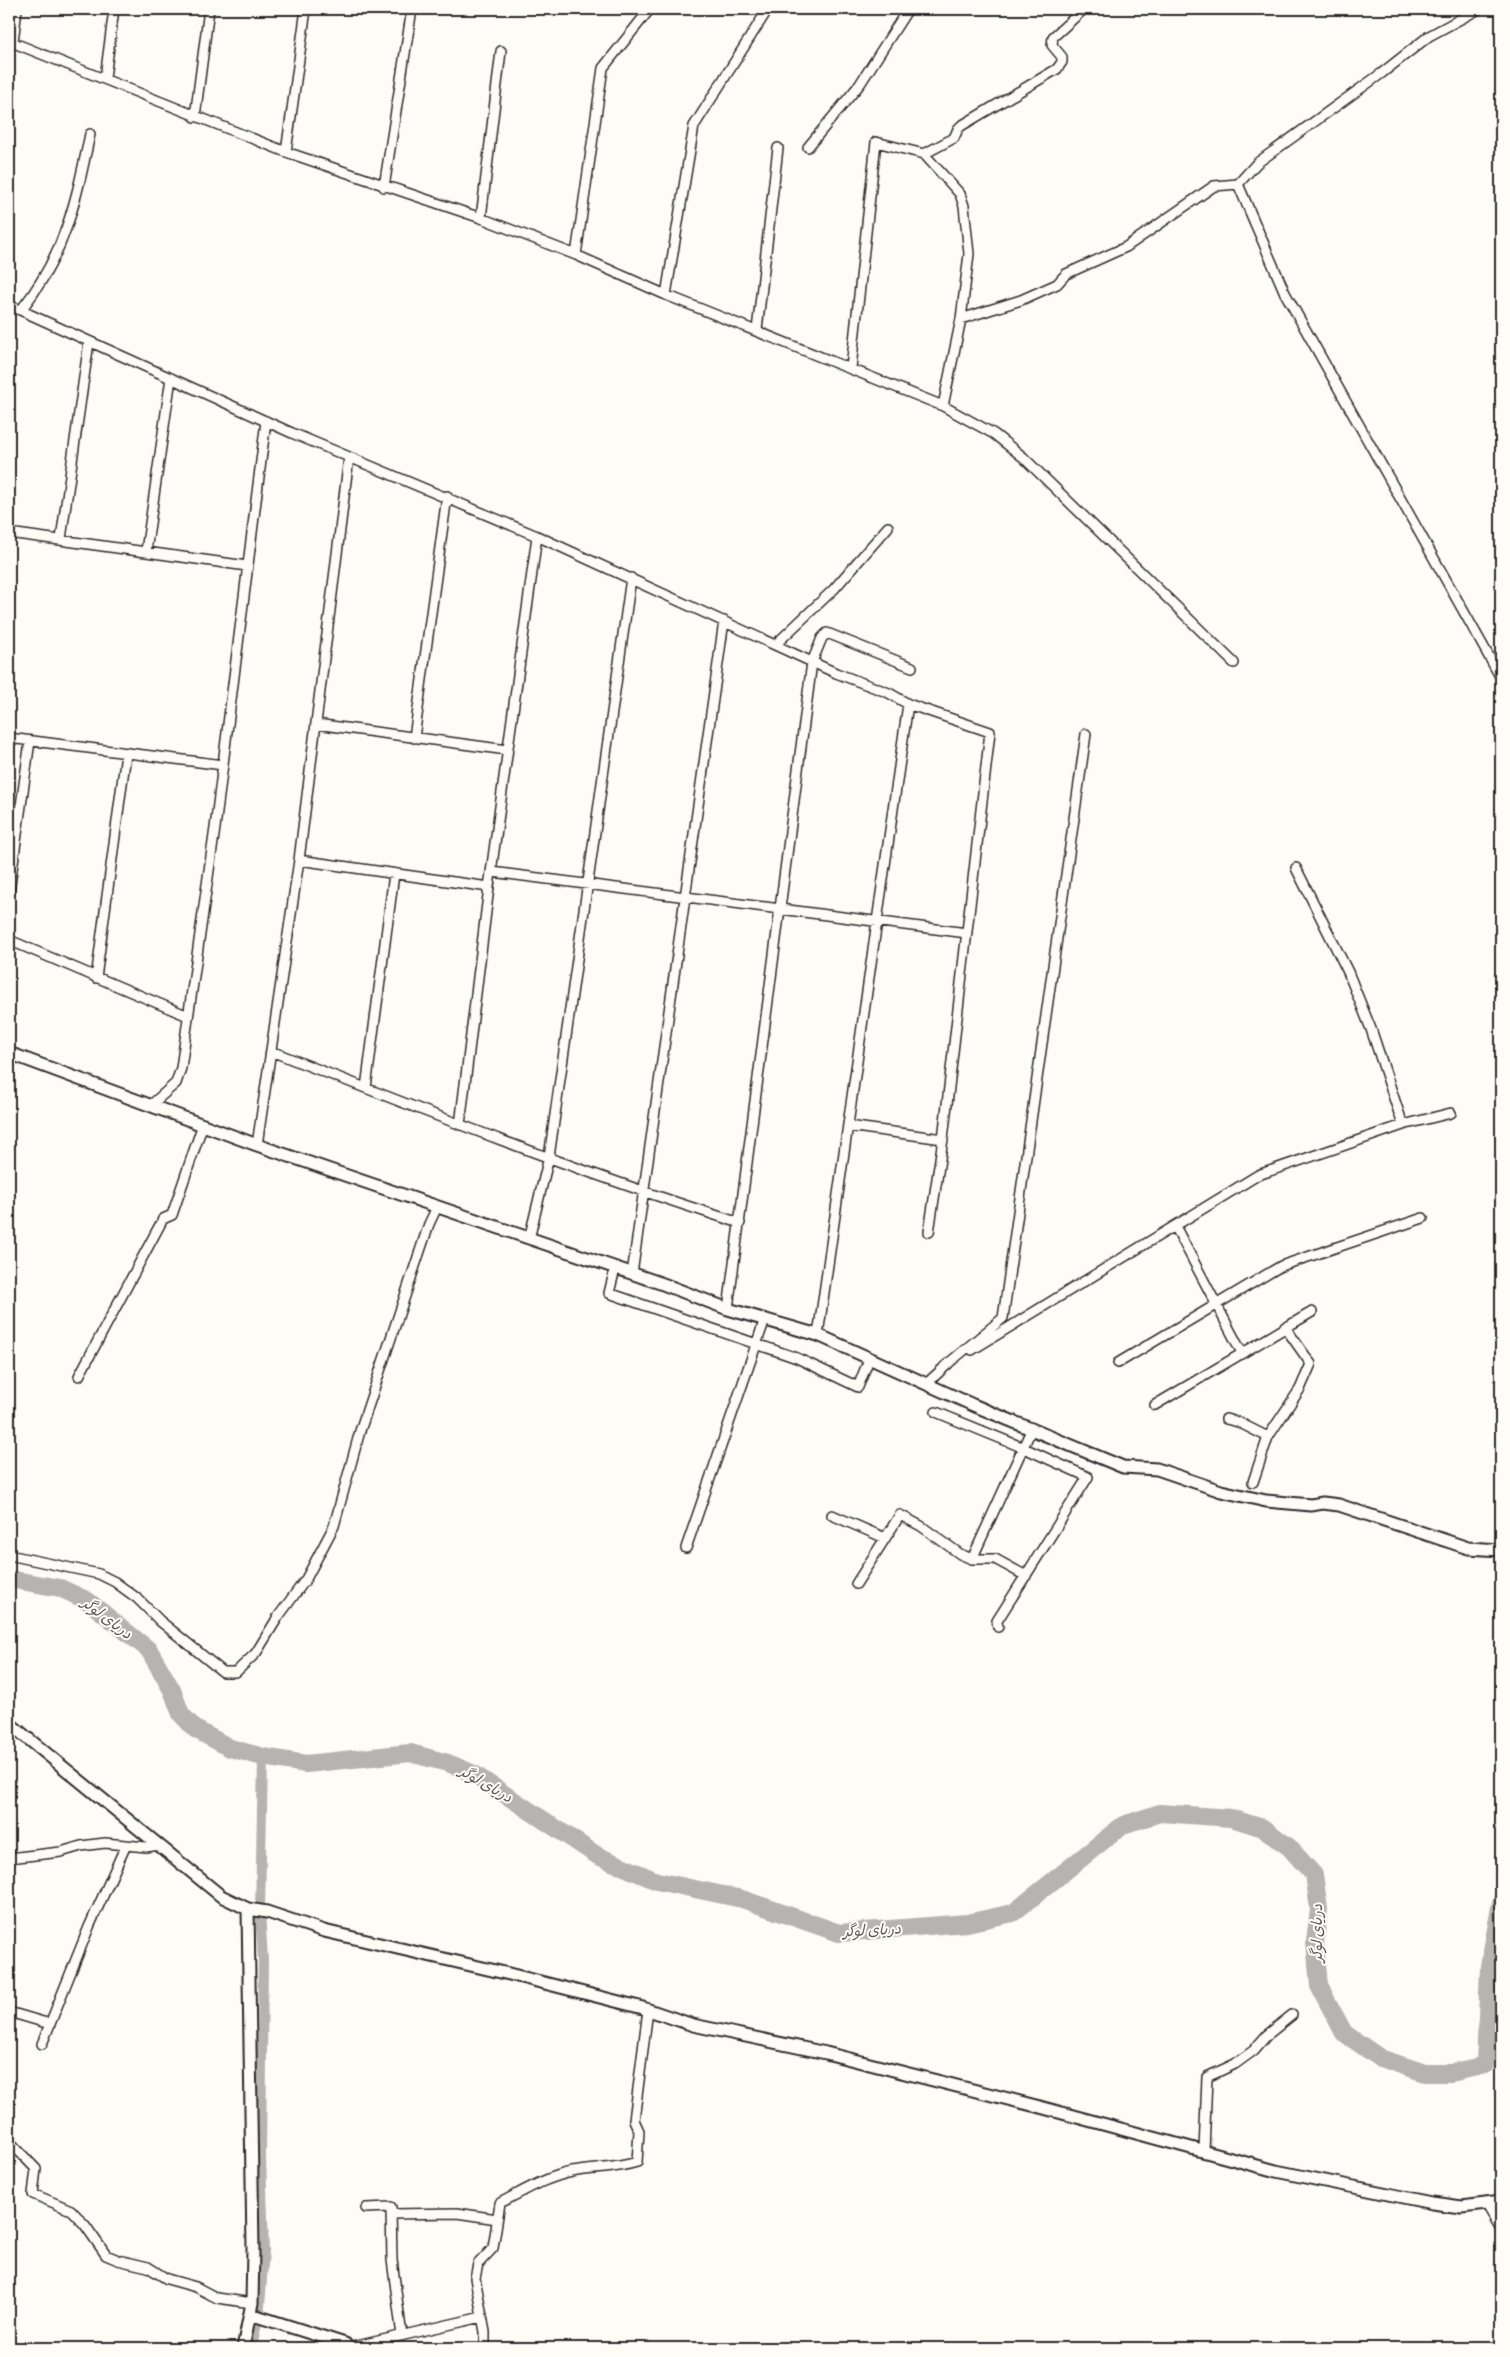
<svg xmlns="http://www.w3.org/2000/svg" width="1510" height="2357" font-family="Pangolin,'Playpen Sans Arabic',sans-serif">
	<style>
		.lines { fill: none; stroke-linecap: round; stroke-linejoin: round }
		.canal { stroke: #b5b4b1; stroke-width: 10 }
		.river { stroke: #b5b4b1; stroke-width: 18 }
		.minor-casing { stroke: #2b2b2b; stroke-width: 12 }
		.tertiary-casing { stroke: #2b2b2b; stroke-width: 15 }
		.minor { stroke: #fdfcf7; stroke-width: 9 }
		.tertiary { stroke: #fdfcf7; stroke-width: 11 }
		.labels { text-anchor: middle; stroke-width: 4; stroke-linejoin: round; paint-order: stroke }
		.water-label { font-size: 15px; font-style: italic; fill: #5b5b5a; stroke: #fdfcf7 }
	</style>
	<rect width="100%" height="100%" fill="#fdfcf7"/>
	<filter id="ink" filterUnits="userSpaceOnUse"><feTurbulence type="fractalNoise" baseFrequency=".02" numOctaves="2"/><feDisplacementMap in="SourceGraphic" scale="10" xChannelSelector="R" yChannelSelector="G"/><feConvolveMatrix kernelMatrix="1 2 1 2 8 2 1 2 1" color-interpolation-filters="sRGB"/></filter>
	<g filter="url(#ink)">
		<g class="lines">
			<path class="canal" d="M252 2348 260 2307 264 2250 261 2157 263 1960 260 1911 263 1757"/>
			<path class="river" d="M9 1579 60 1588 88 1601 149 1650 172 1690 181 1714 195 1729 230 1748 263 1757 306 1764 410 1753 448 1763 474 1774 598 1856 657 1881 742 1899 839 1933 967 1923 1013 1913 1123 1825 1160 1813 1231 1818 1263 1828 1289 1847 1314 1875 1319 1909 1315 1942 1319 1986 1344 2033 1380 2058 1425 2073H1451L1485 2065 1489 1967 1501 1902"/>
			<g class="minor-casing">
				<path id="minor" d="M9 41 286 152 481 218 576 255 666 295 943 406 994 434 1023 457 1234 663
					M13 42 17 9
					M105 78 114 9
					M195 117 209 9
					M808 147 860 84 908 9
					M286 152 306 9
					M924 154 954 138 958 129 961 126 1057 69 1062 62V57L1052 45 1053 37 1084 9
					M1238 184 1285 293 1501 678
					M384 187 412 9
					M481 218 501 51
					M576 255 603 68 650 9
					M666 295 694 126 768 9
					M9 305 292 433 537 536 836 673 889 693 908 704 990 732 943 1139 929 1232
					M21 310C65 255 76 201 90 134
					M757 330 778 148
					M851 368 876 142 924 154 960 194 964 206 969 254 961 319 1021 300 1057 284 1066 274 1126 247 1214 186 1238 184 1257 163 1382 73 1429 36 1479 9
					M943 406 961 319
					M9 533 247 566
					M61 539 89 342
					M146 551 171 378
					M775 645 834 589 888 527
					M316 724 507 750
					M9 738 223 765
					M414 738 447 496
					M299 860 489 887
					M1296 868 1348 972 1371 1029 1403 1125
					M492 872 967 933
					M9 892 30 741
					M9 940 188 1016
					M96 978 126 754
					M271 1051C426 1112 581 1173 740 1223
					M366 1088 394 874
					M151 1105 176 1083 181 1068 215 828 266 421
					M460 1125 489 887 537 536
					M848 1126 943 1139
					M257 1145 299 860 349 457
					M1175 1226 1242 1353
					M529 1239 549 1157 631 578
					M615 1269 609 1293 797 1358 858 1387 869 1359
					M632 1274 724 621
					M728 1309 812 662 822 638 827 633 912 667
					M818 1335 908 704
					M972 1350 1258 1175 1403 1125 1451 1113
					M1118 1363 1281 1266 1423 1218
					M944 1367 1003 1318 1086 734
					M79 1376 163 1219 172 1215 203 1124
					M926 1384 948 1364
					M1155 1405 1312 1312
					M936 1412 1024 1448 1088 1477 997 1621 998 1627
					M1226 1419 1238 1422 1268 1437
					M1253 1482 1268 1437 1300 1389 1311 1364 1285 1327
					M832 1515 885 1538
					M686 1548 765 1319
					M9 1555 99 1574 115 1582 138 1599 160 1621 223 1672H236L256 1653 278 1617 306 1579 334 1526 360 1431 429 1224 437 1207
					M972 1559 1032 1428
					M856 1584 900 1515 921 1526 960 1554 972 1559H995L1026 1576
					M9 1858 61 1852 81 1846 105 1843 146 1847 159 1845
					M9 2012 50 2024
					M42 2044 89 1927 126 1845
					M9 2141 36 2169 33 2194 71 2210 85 2225 106 2255 118 2260 148 2267 167 2279 196 2287 217 2298 252 2303
					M1204 2151 1207 2077 1235 2064 1253 2051 1267 2035 1292 2015
					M1487 2205 1501 2229
					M366 2208 391 2207 392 2260 402 2336
					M392 2214 457 2213 497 2219
					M348 2348 482 2317
					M485 2348V2332L475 2278 478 2264 493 2248 500 2203C524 2191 546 2177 572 2172 594 2168 615 2169 637 2162L639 2131 634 2120 648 2010"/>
			</g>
			<g class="tertiary-casing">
				<path id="tertiary" d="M9 1053 257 1145 663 1284 728 1309 818 1335 973 1405 1123 1467 1157 1469 1221 1491 1266 1501 1311 1505 1323 1503 1339 1505 1468 1548 1501 1550
					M9 1723 221 1896 248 1909 267 1912 324 1931 509 1974 643 2008 693 2025 826 2053 1040 2107 1276 2171 1432 2203 1462 2207 1501 2202
					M250 2314 345 2344V2348
					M243 2348 252 2303 253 2250 248 1909"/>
			</g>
			<use href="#minor" class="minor"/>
			<use href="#tertiary" class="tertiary"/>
		</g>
	</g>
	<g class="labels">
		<g class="water-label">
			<text transform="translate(107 1618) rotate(37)" y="5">دریای لوگر</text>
			<text transform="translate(486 1784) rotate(30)" y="5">دریای لوگر</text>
			<text transform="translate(872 1930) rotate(-3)" y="5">دریای لوگر</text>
			<text transform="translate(1317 1933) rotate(-90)" y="5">دریای لوگر</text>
		</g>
	</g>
	<rect width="1510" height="2357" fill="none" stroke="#fdfcf7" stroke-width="30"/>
	<rect x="15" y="15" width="1480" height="2327" fill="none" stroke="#2b2b2b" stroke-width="2" filter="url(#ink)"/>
</svg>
